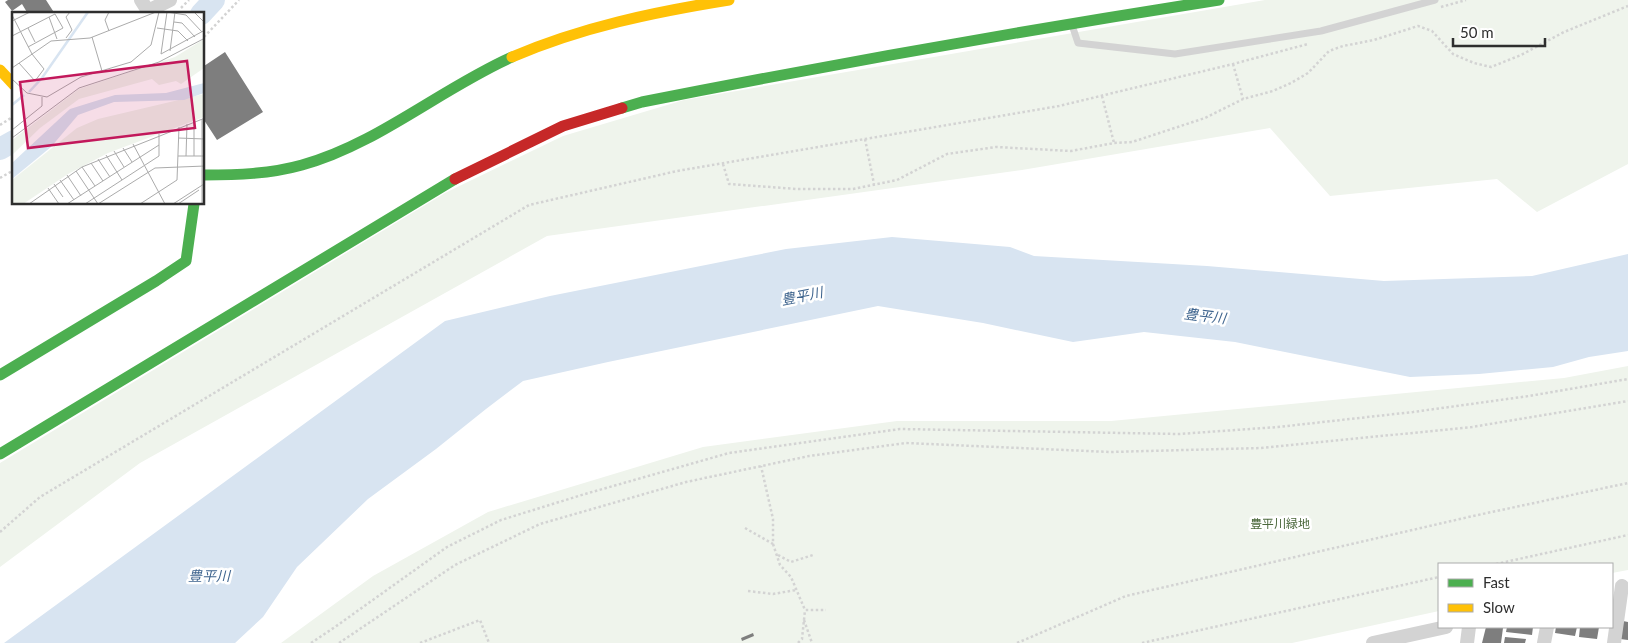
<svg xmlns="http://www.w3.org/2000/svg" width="1628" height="643" font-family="Lato,'Noto Sans JP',sans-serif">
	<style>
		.green { fill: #eff4ec }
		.water { fill: #d8e4f1 }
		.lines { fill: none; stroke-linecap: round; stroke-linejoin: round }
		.river { stroke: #d8e4f1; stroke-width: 22 }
		.building { fill: #7e7e7e }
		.path { stroke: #d3d3d3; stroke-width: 2.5; stroke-dasharray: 2.5 2.5; stroke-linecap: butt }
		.lane { stroke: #d3d3d3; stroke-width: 7 }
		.street { stroke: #d3d3d3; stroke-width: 14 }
		.fast { stroke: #4caf50; stroke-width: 11 }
		.slow { stroke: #ffc107; stroke-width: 11 }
		.jam { stroke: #c62828; stroke-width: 11 }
		.labels { text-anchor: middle; stroke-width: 5; stroke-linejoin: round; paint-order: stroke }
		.park-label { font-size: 12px; fill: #4b683c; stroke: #fff }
		.water-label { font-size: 14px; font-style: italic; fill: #3e648e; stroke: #fff }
		.inset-river { fill: none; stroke: #d8e4f1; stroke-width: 2.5 }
		.inset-road { fill: none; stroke: #ababab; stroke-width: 1 }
		.view { fill: #c2185b; fill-opacity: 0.15; stroke: #c2185b; stroke-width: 2.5 }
		.inset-edge { fill: none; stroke: #2e2e2e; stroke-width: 2.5 }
	</style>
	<rect width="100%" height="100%" fill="#fff"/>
	<path class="green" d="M1265 0H1628V164L1537 212 1497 179 1330 196 1270 128 1022 170 547 236 140 463 0 567V463L445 193 563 136 684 100Z
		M1628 366V570L1612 573V564H1439V611L1292 643H281L373 576 488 512 703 447 897 421H1111L1564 378Z"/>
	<path class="water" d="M892 237 1010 247 1034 256 1207 266 1384 281 1532 276 1628 254V351L1589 357 1553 367 1479 374 1410 377 1235 342 1144 332 1073 342 983 323 878 306 608 362 523 381 486 409 436 449 368 499 297 567 263 617 235 643H4L445 321 550 296 786 249Z"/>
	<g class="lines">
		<path class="river" d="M201 14 214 0
			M0 149 14 141"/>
	</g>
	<path class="building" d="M8 0H46L55 14H28L22 4 12 11 5 2Z
		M225 52 263 112 217 140 204 120V66Z
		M1623 621 1628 622V640L1620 639Z
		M1486 627 1503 628 1501 643H1482Z
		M1507 627H1533L1532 635 1506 632Z
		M1556 627H1577L1575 636 1555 633Z
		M1580 627H1599L1597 639 1579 637Z
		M753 633 754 636 742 641 741 638Z
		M1505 637 1526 639 1525 643H1504Z"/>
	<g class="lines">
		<path class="path" d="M1441 7 1466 0
			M181 8 189 0
			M204 37 239 0
			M1233 64 1243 99
			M1102 96 1114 143
			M0 125 14 116
			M865 139 874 184
			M723 164 729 184 797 189H853L897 180 947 154 996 147 1071 151 1114 143 1132 142 1205 118 1243 99 1273 91 1291 83 1308 73 1329 51 1343 46 1374 40 1418 26 1432 31 1453 54 1474 63 1491 67 1521 55 1564 32 1628 6
			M0 178 14 170
			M745 528 773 544V519L761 466
			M0 532 40 497 529 205 677 171 1059 106 1233 64 1308 44
			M773 544 780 565 791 577 805 610H826
			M778 555 791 562 813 555
			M1496 564 1628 535
			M748 591 773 594 796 590
			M804 620 812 643
			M311 643 335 627 447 547 501 520 585 494 729 453 900 429 1179 434 1278 427 1413 412 1529 396 1628 379
			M339 643 455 565 540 524 686 482 809 456 906 443 1110 452 1261 448 1472 427 1628 401
			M420 643 480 620 489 643
			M798 643 802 639 805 610
			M1017 643 1126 596 1473 516 1628 483
			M1142 643 1439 577"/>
		<path class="lane" d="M1072 25 1078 43 1175 54 1321 31 1435 0"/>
		<path class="street" d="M141 0 148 11 170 0
			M1373 643 1446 627
			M1467 643 1469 627
			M1544 643 1547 627
			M1614 643 1622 586"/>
		<path class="fast" d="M622 108 642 102C834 64 1026 30 1219 0
			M204 175C237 175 270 174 302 165 376 145 442 88 512 57
			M0 375 156 281 186 261 194 204
			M0 454 455 179"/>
		<path class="slow" d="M512 57C582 27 654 12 729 0
			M0 70 14 85"/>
		<path class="jam" d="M455 179 563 126 622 108"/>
	</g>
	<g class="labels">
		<g class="park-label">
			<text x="1280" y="528">豊平川緑地</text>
		</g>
		<g class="water-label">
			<text transform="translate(802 296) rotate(-11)" y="5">豊平川</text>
			<text transform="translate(1205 316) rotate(7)" y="5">豊平川</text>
			<text x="209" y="581">豊平川</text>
		</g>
	</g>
	<g transform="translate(12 12)">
		<rect width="192" height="192" fill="#fff"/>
		<path d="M192 27V56L169 72 164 69 147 73 140 67 67 87 28 116 0 143V128L67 77 163 45ZM192 82V105L96 141 56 162 11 192H0V168L65 116 86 107Z" fill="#eff4ec"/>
		<path d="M192 71V81L172 88 102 90 66 103 39 135 0 167V151L58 97 103 83 154 81Z" fill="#d8e4f1"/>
		<path class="inset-river" d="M17 80 30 66 76 0M0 93 12 83"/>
		<path class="inset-road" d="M155 0 149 42 193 18M155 0 174 3 190 20M182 0 193 11M0 3 20 42 32 57 23 69 7 51M37 5 45 27M0 9 18 0M162 10 170 11 183 25M16 16 23 30M145 16 166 19 176 29M97 19 93 8 97 0M0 24 43 2 51 16 16 35M80 25 90 59M54 26 60 18 54 5 58 0M158 39 163 0M0 56 39 29 78 26 144 0M0 67 15 81 35 85 69 65 119 50 139 33 147 0M190 107V192M0 118 30 94V85M0 126 67 76 147 50 193 26M166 126 193 127M121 132 153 192M111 136 120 150M102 139 112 155M94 143 110 168M166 144H193M174 144 175 112M182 144V110M86 147 98 165M79 151 91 169M70 155 83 174M64 159 86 192M55 163 69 184M48 168 62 188M42 172 51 185M36 176 47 192M17 192 70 155 193 106M55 192 147 133M73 192 147 144V122M86 192 143 156 193 154M128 192 165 168 167 115M161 192 192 172M166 192 187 178"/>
		<path class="view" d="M175 49 183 116 16 136 8 70Z"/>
		<rect width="192" height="192" class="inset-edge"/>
	</g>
	<rect x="1438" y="563" width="175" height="65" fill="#ffffff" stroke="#ababab"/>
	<rect x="1448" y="579" width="25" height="8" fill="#4caf50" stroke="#ababab"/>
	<text x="1483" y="588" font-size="15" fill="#2e2e2e">Fast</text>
	<rect x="1448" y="604" width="25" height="8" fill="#ffc107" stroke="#ababab"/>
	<text x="1483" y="613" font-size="15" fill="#2e2e2e">Slow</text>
	<path d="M1453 38v8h92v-8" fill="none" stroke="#2e2e2e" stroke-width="2.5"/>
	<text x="1460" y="38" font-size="15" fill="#2e2e2e" stroke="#ffffff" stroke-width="4" paint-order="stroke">50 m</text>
</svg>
